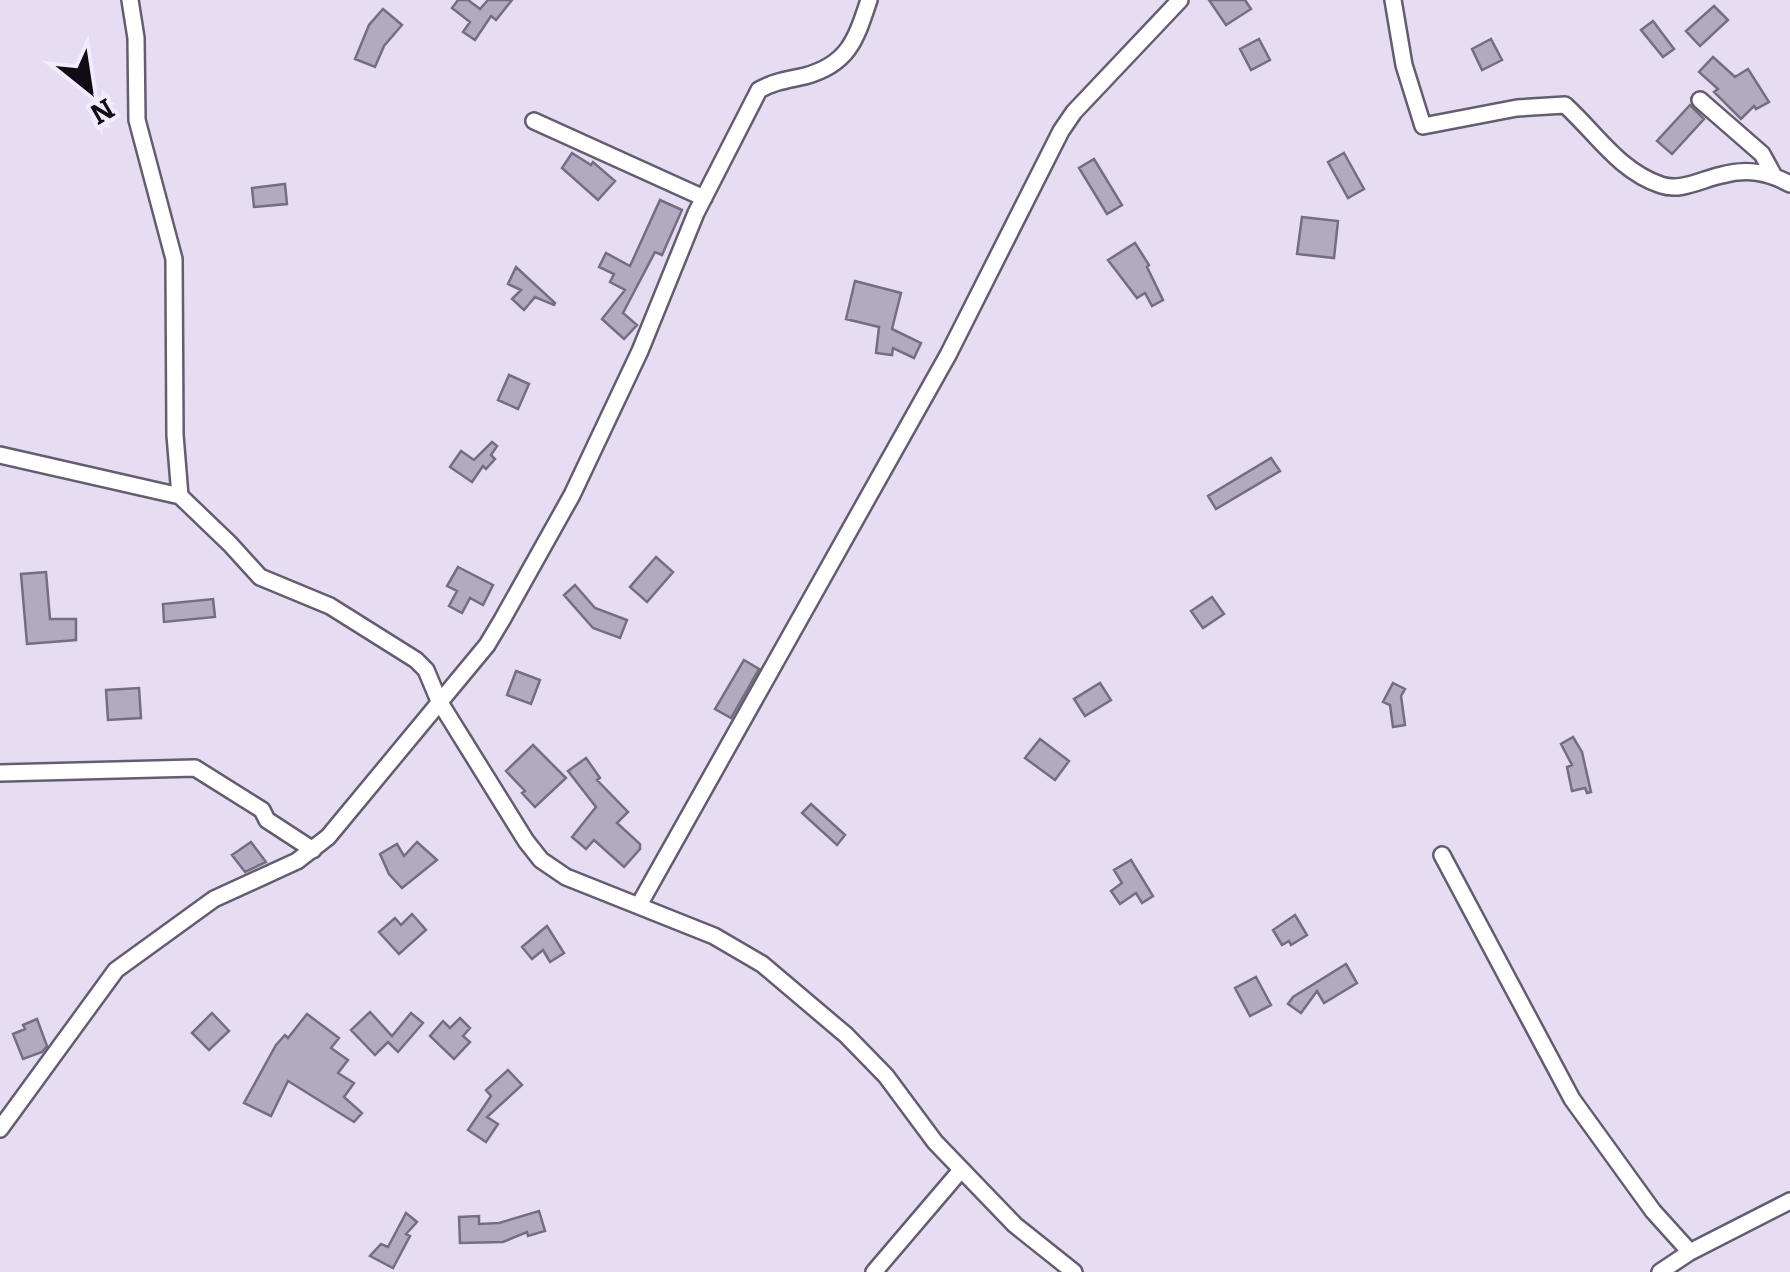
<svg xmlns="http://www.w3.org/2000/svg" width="1790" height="1272" font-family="Bitter,serif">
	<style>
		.building { fill: #b2aabe; stroke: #756e81; stroke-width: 2.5 }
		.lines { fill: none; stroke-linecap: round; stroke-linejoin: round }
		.minor-casing { stroke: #645d6f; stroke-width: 20 }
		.minor { stroke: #fff; stroke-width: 15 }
	</style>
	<rect width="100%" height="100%" fill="#e6ddf3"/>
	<path class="building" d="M458 0H468L480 9 488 0H512L496 20 491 16 475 40 463 32 470 22 452 8Z
		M1209 0H1245L1251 9 1226 25Z
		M1714 6 1728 20 1700 46 1686 31Z
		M383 9 402 25 384 46 375 67 355 59 369 25Z
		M1653 21 1674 49 1663 57 1641 30Z
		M1259 39 1270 60 1251 70 1240 49Z
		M1491 39 1502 60 1482 70 1472 49Z
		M1713 57 1735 77 1748 69 1769 102 1756 109 1754 106 1741 119 1714 92 1718 89 1699 72Z
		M1690 105 1704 119 1672 154 1657 141Z
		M572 153 591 165 593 162 615 181 598 200 562 168Z
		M1344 153 1364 189 1348 198 1328 162Z
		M1094 159 1122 205 1107 214 1079 168Z
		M285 184 287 204 254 207 252 188Z
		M660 200 682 210 662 255 655 252 623 313 637 325 624 339 602 319 625 290 610 282 614 274 599 267 606 253 630 266Z
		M1302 217 1338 221 1334 258 1297 254Z
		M1135 243 1149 265 1147 267 1163 300 1152 306 1145 293 1137 298 1108 260Z
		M516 267 555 303 554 305 535 297 524 310 512 299 521 290 508 284Z
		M855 281 901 293 892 329 921 343 914 358 893 348 892 355 876 353 879 327 846 319Z
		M509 375 529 384 518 409 498 400Z
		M492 442 497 446 491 455 495 459 486 469 483 466 472 482 450 467 461 451 474 460Z
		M1271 458 1280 471 1216 509 1208 496Z
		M656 557 673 572 647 602 630 587Z
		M458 567 493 585 483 605 470 598 462 613 449 606 457 591 447 586Z
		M46 572 50 619H76V640L27 644 21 574Z
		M575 585 595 608 627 620 620 638 593 628 564 595Z
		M1212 597 1224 614 1203 628 1191 611Z
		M213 599 215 617 164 622 163 604Z
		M744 660 759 669 731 718 715 709Z
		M516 671 540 680 531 704 507 695Z
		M1100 683 1111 700 1085 716 1074 699Z
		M1393 683 1405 689 1401 696 1405 725 1393 727 1390 705 1383 702Z
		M139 688 141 718 108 720 106 690Z
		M1573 737 1582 752 1591 792 1587 793 1585 788 1572 791 1567 767 1572 765 1561 744Z
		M1040 739 1069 761 1055 780 1025 758Z
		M533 745 566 778 535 807 522 793 525 791 506 771Z
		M586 758 600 778 597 780 628 812 617 823 640 844V849L624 867 594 840 586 849 572 837 596 807 568 771Z
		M811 804 845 835 837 845 802 813Z
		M251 842 266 862 245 872 232 855Z
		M417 842 437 860 402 888 389 874 380 854 397 844 404 856Z
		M1131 860 1153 896 1142 903 1136 893 1120 904 1111 891 1122 883 1114 870Z
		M412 914 426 930 399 954 379 932 395 918 401 925Z
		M1295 915 1307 935 1291 945 1289 941 1282 945 1273 930Z
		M547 926 564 953 550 962 543 950 532 959 522 947Z
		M1346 964 1357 983 1324 1003 1317 991 1301 1013 1288 1004 1293 997Z
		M1256 977 1271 1005 1250 1016 1235 988Z
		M370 1012 392 1036 411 1013 423 1023 398 1052 388 1042 375 1055 351 1030Z
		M212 1013 229 1031 209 1050 192 1033Z
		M307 1014 339 1038 331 1048 348 1060 338 1073 354 1083 344 1097 362 1113 354 1122 288 1081 271 1116 244 1103 276 1045 285 1035 288 1038Z
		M460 1018 470 1028 463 1036 470 1042 454 1059 430 1036 443 1021 450 1028Z
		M37 1019 47 1046 42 1052 23 1059 13 1034 25 1029 23 1025Z
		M508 1070 522 1085 487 1117 498 1124 486 1142 468 1130 491 1096 486 1090Z
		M539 1211 545 1231 528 1236 527 1232 503 1242 460 1243 459 1217 479 1216V1224L499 1223Z
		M406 1213 417 1222 406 1234 410 1236 393 1268 370 1256 381 1244 388 1247Z"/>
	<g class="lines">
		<g class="minor-casing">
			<path id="minor" d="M130 0 136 38 137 120 174 259 175 435 180 496
				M1393 0 1404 65 1423 126 1517 108 1565 105C1596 133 1619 171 1661 185 1681 192 1702 179 1722 175 1747 168 1768 172 1790 184
				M1700 100 1762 154 1774 176
				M534 121 704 198
				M0 455 180 496 230 544 260 577 330 606 416 660 426 670 439 701 526 841 541 860 566 877 714 936 762 964 846 1035 886 1076 935 1142 1015 1225 1074 1272
				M0 773 195 768 262 810 267 820 313 850
				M1442 855 1572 1099 1653 1211 1690 1252
				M639 905 948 355 1061 131 1074 112 1180 0
				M0 1129 116 970 214 899 297 861 328 837 487 645 502 620 572 495 640 351 696 213 759 90C775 81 788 80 805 76 849 64 856 39 869 0
				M874 1272 961 1170
				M1660 1272 1690 1252 1790 1201"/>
		</g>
		<use href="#minor" class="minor"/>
	</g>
	<g transform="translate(90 90) rotate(150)" stroke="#f2ebfd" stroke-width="8" paint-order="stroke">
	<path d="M0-8L18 38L0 25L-18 38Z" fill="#0f0c13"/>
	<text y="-15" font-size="28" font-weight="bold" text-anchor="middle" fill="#0f0c13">N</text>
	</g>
</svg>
